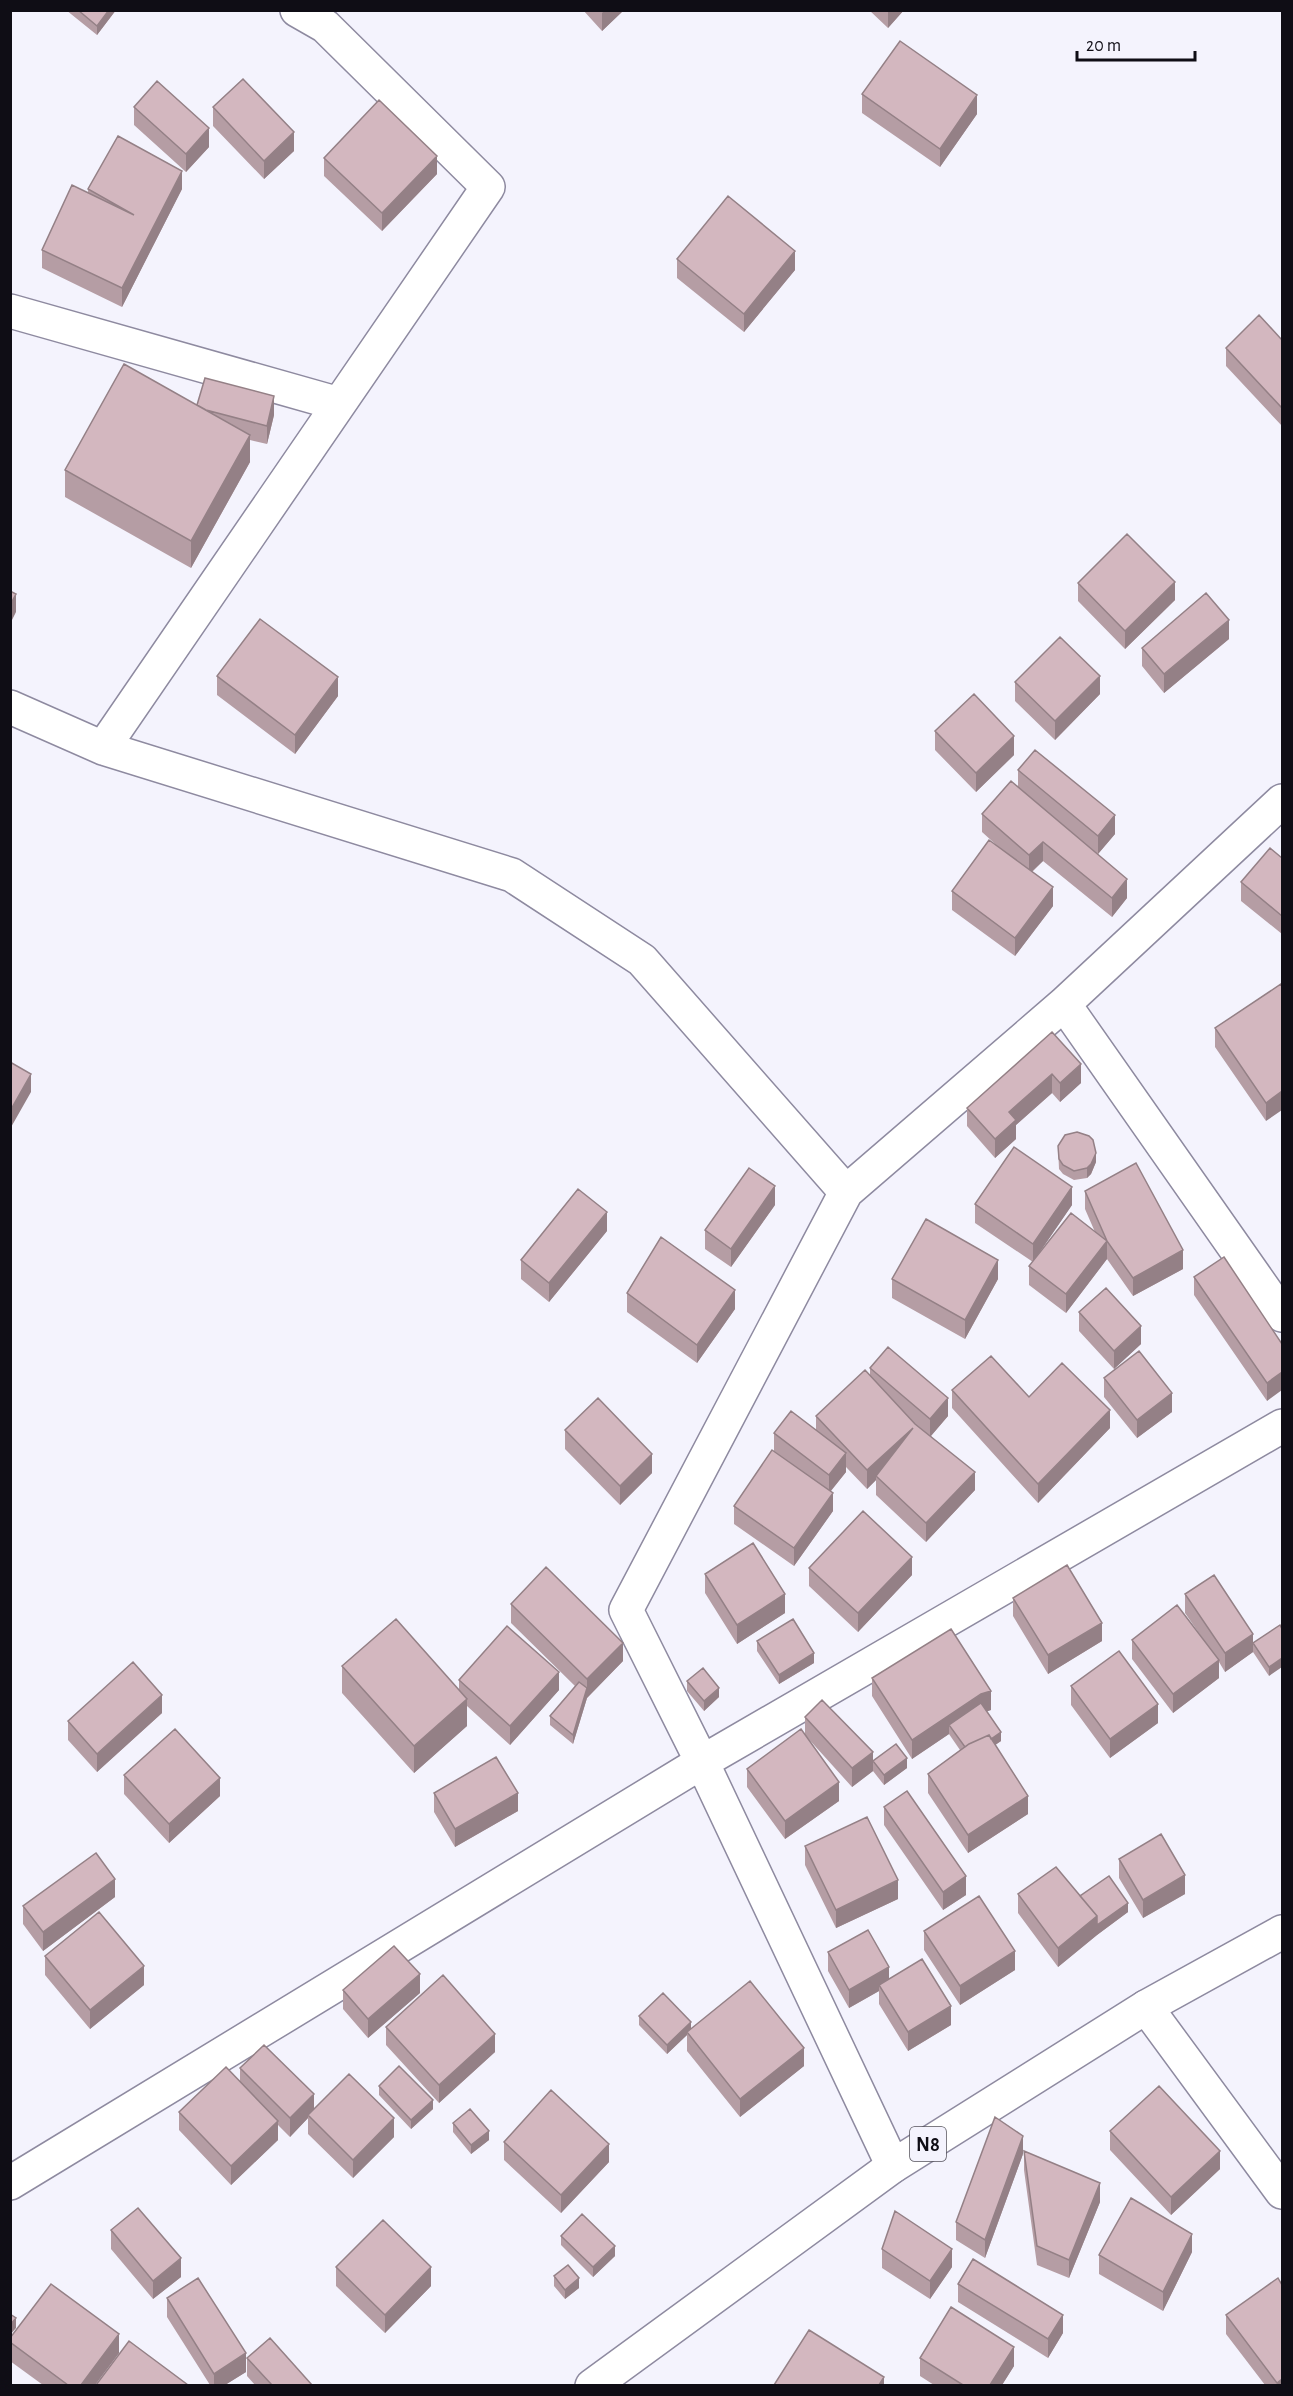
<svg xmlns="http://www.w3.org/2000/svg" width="1293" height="2396" font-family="'Alegreya Sans',sans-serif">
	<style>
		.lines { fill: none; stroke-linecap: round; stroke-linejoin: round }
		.minor-casing { stroke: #8e8aa0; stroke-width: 36 }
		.major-casing { stroke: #8e8aa0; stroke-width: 36 }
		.minor { stroke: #fff; stroke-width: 33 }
		.major { stroke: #fff; stroke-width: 33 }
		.wall { fill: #b59da4 }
		.shaded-wall { fill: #948086 }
		.building { fill: #d3b7bf; stroke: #948086; stroke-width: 1.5 }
		.labels { text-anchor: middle; stroke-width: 6; stroke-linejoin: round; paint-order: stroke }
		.shield { fill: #f4f3fd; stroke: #54525b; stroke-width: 1.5 }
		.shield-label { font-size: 20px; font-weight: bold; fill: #0f0d15 }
	</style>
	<rect width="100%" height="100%" fill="#f4f3fd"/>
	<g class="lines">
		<g class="minor-casing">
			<path id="minor" d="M10 311 339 404
				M10 707 103 748 512 875 642 960 846 1192
				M103 748 488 187 325 26 297 10
				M1064 1004 1282 1315
				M1146 2007 1282 2192
				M893 2166 702 1762 626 1610 846 1192 1064 1004 1282 801
				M10 2183 702 1762 1282 1426"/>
		</g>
		<g class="major-casing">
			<path id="major" d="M592 2386 893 2166 1146 2007 1282 1932"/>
		</g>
		<use href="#minor" class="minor"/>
		<use href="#major" class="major"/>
	</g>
	<path class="wall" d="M66 10H116L97 35Z
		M583 10H624L602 31Z
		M869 10H904L888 28Z
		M862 94 977 114 940 167 862 113Z
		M134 107 209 147 186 172 134 125Z
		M213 107 294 151 264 179 213 126Z
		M324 158 437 174 382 231 324 176Z
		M88 189H182L122 307 42 268V250L88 193Z
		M677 259 795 270 744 332 677 278Z
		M1282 340V426L1226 366V348Z
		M197 405 274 415 267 444 250 440V462L191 568 65 497V470Z
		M1078 583 1175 600 1125 649 1078 601Z
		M1229 639 1164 693 1142 666V648Z
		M217 676 338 696 295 754 217 695Z
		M1015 682 1100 694 1055 740 1015 701Z
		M935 731 1014 755 976 792 935 750Z
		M1018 770 1115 834 1098 854 1127 898 1112 917 1043 861 1032 872 1053 906 1015 956 952 910V891L1003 851 982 832V814L1018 787Z
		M1282 858V934L1241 901V882Z
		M1281 984 1266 1121 1215 1047V1028Z
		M1052 1032 1081 1083 1060 1102 1052 1093 1016 1125V1139L995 1158 967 1126V1108Z
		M1058 1146 1096 1162 1091 1174 1087 1178 1074 1180 1063 1174 1059 1169Z
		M1085 1191 1183 1269 1133 1296 1107 1259 1066 1313 1029 1285V1266L1033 1262 975 1223V1204L1072 1205 1039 1253 1095 1232 1085 1209Z
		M775 1205 731 1267 705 1249V1230Z
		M607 1231 549 1302 521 1279V1260Z
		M1194 1277 1282 1344 1267 1401 1194 1295Z
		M892 1279H998L965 1339 892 1298Z
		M627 1293 735 1309 697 1363 627 1312Z
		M1079 1312 1141 1344 1114 1369 1079 1331Z
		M870 1368 948 1416 931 1436 975 1490 926 1542 876 1495V1480L867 1489 846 1467V1472L831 1491 833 1511 794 1566 734 1524V1506L785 1460 774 1451V1433L816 1430V1416L870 1376Z
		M1104 1378 1172 1412 1137 1438 1104 1397Z
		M952 1390 1029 1397 1110 1428 1038 1503 952 1408Z
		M565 1430 652 1473 620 1505 565 1449Z
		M809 1568 912 1575 858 1632 809 1586Z
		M705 1574 785 1613 737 1644 705 1593Z
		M1185 1594 1253 1643 1280 1625 1269 1676 1253 1652 1225 1672 1219 1662V1678L1173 1713 1132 1659V1640L1203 1639 1185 1613Z
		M1013 1598 1102 1641 1048 1674 1013 1616Z
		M511 1604 623 1661 587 1698 573 1744 550 1725V1716L575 1686 511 1623Z
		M757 1641 814 1663 779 1684 757 1651Z
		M342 1666 459 1690V1680L559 1690 510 1745 467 1706V1726L414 1773 342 1693Z
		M872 1678 991 1710 986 1711 1001 1741 995 1745 1028 1814 968 1853 928 1793V1774L960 1750 949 1734 912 1759 872 1696Z
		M687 1681 719 1697 704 1711 687 1691Z
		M1071 1686 1158 1723 1110 1758 1071 1705Z
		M162 1713 97 1772 68 1740V1721Z
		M805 1717 873 1771 852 1787 805 1735Z
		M873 1761 907 1768 884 1785 873 1771Z
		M747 1769 839 1801 785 1839 747 1787Z
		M124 1775 220 1796 169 1843 124 1794Z
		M434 1793 518 1811 455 1847 434 1812Z
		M884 1807 966 1895 943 1910 884 1825Z
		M805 1846 898 1899 836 1928 805 1865Z
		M1119 1859 1185 1894 1143 1918 1119 1878Z
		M1018 1894 1080 1896 1128 1912 1097 1935 1058 1967 1018 1913Z
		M115 1897 43 1951 23 1924V1906Z
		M924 1931 1015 1970 960 2005 924 1950Z
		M828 1952 889 1979 951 2025 908 2051 879 2004V1991L849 2008 828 1971Z
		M45 1956 144 1985 90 2029 45 1975Z
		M343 1990 420 1993 368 2038 343 2009Z
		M639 2016 691 2029 804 2066 740 2117 687 2051V2035L667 2054 639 2025Z
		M386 2027 495 2052 439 2103 386 2045Z
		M240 2068 314 2110 394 2137 353 2178 308 2134V2118L290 2137 278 2125V2140L231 2185 179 2130V2112L240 2082Z
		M379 2086 433 2109 411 2129 379 2095Z
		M453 2123 489 2140 471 2154 453 2132Z
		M1110 2131 1220 2169 1171 2215 1110 2150Z
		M504 2142 609 2162 561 2213 504 2160Z
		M1024 2151 1100 2202 1069 2278 1037 2265 1024 2170Z
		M1023 2154 985 2258 956 2240V2222Z
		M111 2230 181 2277 153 2299 111 2249Z
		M561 2236 615 2256 593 2277 561 2245Z
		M882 2249 952 2267 930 2299 882 2268Z
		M1192 2252 1163 2311 1099 2274V2255Z
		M336 2267 431 2286 385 2333 336 2286Z
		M554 2276 579 2288 565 2299 554 2286Z
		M958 2284 1063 2333 1048 2358 958 2302Z
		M167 2298 246 2372 225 2385H210L167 2317Z
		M1226 2315 1282 2385H1265L1226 2334Z
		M10 2338 119 2353 95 2385H43L10 2361Z
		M247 2358 312 2385H255L247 2376Z
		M920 2358 1014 2366 1002 2385H934L920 2376Z"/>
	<path class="shaded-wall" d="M109 10H116L97 35V26Z
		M605 10H624L602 31V13Z
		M888 10H904L888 28Z
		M977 95V114L940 167V149Z
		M209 128V147L186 172V154Z
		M294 132V151L264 179V161Z
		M437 156V174L382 231V213Z
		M182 171V189L122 307V288Z
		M795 251V270L744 332V314Z
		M274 396V415L267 444V426Z
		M250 435V462L191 568V541Z
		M1175 582V600L1125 649V631Z
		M16 594V612L10 624V605Z
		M1229 620V639L1164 693V674Z
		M1100 676V694L1055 740V721Z
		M338 677V696L295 754V735Z
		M1014 736V755L976 792V773Z
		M1115 815V834L1098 854V836Z
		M1043 842V861L1029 874V855Z
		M1127 879V898L1112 917V898Z
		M1053 887V906L1015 956V938Z
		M1081 1064V1083L1060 1102V1083Z
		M31 1074V1092L10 1129V1111Z
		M1052 1074V1093L1016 1125V1139L995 1158V1139L1009 1112Z
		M1282 1091V1110L1266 1121V1103Z
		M1096 1153V1162L1091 1174 1087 1178V1168Z
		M775 1186V1205L731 1267V1249Z
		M1072 1187V1205L1033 1262V1244Z
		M607 1212V1231L549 1302V1283Z
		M1107 1241V1259L1066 1313V1294Z
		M1183 1250V1269L1133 1296V1278Z
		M998 1260V1279L965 1339V1320Z
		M735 1290V1309L697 1363V1345Z
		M1141 1326V1344L1114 1369V1351Z
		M1282 1372V1390L1267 1401V1383Z
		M1172 1393V1412L1137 1438V1420Z
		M948 1398V1416L930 1437V1419Z
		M1110 1410V1428L1038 1503V1484Z
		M913 1428 876 1476V1480L867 1489V1470Z
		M846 1453V1472L829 1493V1475Z
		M652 1454V1473L620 1505V1486Z
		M975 1472V1490L926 1542V1523Z
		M833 1493V1511L794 1566V1548Z
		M912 1557V1575L858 1632V1613Z
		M785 1594V1613L737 1644V1625Z
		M1102 1623V1641L1048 1674V1655Z
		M1253 1634V1652L1225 1672V1653Z
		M623 1643V1661L587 1698 573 1744V1735L587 1688V1679Z
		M814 1653V1663L779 1684V1675Z
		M1282 1658V1667L1269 1676V1667Z
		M1219 1660V1678L1173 1713V1694Z
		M559 1672V1690L510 1745V1726Z
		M719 1688V1697L704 1711V1701Z
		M991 1691V1710L949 1725V1734L912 1759V1740L981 1694Z
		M162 1695V1713L97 1772V1754Z
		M467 1699V1726L414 1773V1746Z
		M1158 1704V1723L1110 1758V1739Z
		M1001 1732V1741L969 1763V1753Z
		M873 1752V1771L852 1787V1768Z
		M907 1758V1768L884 1785V1775Z
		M220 1778V1796L169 1843V1824Z
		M839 1782V1801L785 1839V1821Z
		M518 1793V1811L455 1847V1829Z
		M1028 1796V1814L968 1853V1835Z
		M1185 1875V1894L1143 1918V1900Z
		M966 1876V1895L943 1910V1892Z
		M115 1879V1897L43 1951V1932Z
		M898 1880V1899L836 1928V1910Z
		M1128 1903V1912L1097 1935 1058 1967V1948L1097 1916Z
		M1015 1951V1970L960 2005V1986Z
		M144 1966V1985L90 2029V2010Z
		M889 1967V1986L879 1985V1991L849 2008V1990Z
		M420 1974V1993L368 2038V2019Z
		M951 2006V2025L908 2051V2032Z
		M691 2022V2032H687V2035L667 2054V2045Z
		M495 2034V2052L439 2103V2085Z
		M804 2048V2066L740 2117V2099Z
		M314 2094V2113L308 2115V2118L290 2137V2118Z
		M433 2100V2109L411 2129V2120Z
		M394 2118V2137L353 2178V2160Z
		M278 2121V2140L231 2185V2166Z
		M489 2131V2140L471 2154V2145Z
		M1023 2136V2154L985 2258V2240Z
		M609 2144V2162L561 2213V2195Z
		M1220 2151V2169L1171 2215V2197Z
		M1100 2183V2202L1069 2278V2260Z
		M1192 2234V2252L1163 2311V2292Z
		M615 2246V2256L593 2277V2267Z
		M952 2249V2267L930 2299V2281Z
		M181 2258V2277L153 2299V2281Z
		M431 2267V2286L385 2333V2315Z
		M579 2278V2288L565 2299V2290Z
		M1063 2315V2333L1048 2358V2339Z
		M16 2318V2328L10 2335V2325Z
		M119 2334V2353L95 2385H81Z
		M1014 2347V2366L1002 2385H990Z
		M246 2353V2372L225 2385H214V2374Z
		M884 2377V2385H879Z
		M1282 2379V2385H1277V2383Z"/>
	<path class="building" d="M78 10H109L97 26Z
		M900 41 977 95 940 149 862 94Z
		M243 79 294 132 264 161 213 107Z
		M157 81 209 128 186 154 134 107Z
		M379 100 437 156 382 213 324 158Z
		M118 136 182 171 122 288 42 250 72 185 134 215 88 189Z
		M728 196 795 251 744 314 677 259Z
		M1259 315 1282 340V408L1226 348Z
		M124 364 250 435 191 541 65 470Z
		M205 378 274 396 267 426 206 410 197 405Z
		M1127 534 1175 582 1125 631 1078 583Z
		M10 591 16 594 10 605Z
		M1206 593 1229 620 1164 674 1142 648Z
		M260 619 338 677 295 735 217 676Z
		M1060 637 1100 676 1055 721 1015 682Z
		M974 694 1014 736 976 773 935 731Z
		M1035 750 1115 815 1098 836 1018 770Z
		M1011 781 1127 879 1112 898 1043 842 1029 855 982 814Z
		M989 840 1053 887 1015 938 952 891Z
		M1270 848 1282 858V916L1241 882Z
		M1281 984 1282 987V1091L1266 1103 1215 1028Z
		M1052 1032 1081 1064 1060 1083 1052 1074 1009 1112 1016 1120 995 1139 967 1108Z
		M10 1062 31 1074 10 1111Z
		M1077 1132 1089 1136 1093 1140 1096 1153 1091 1164 1087 1168 1074 1171 1063 1165 1059 1159 1058 1146 1065 1135Z
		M1014 1147 1072 1187 1033 1244 975 1204Z
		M1136 1163 1183 1250 1133 1278 1107 1241 1066 1294 1029 1266 1071 1213 1107 1241 1085 1191Z
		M749 1168 775 1186 731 1249 705 1230Z
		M578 1189 607 1212 549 1283 521 1260Z
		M926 1219 998 1260 965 1320 892 1279Z
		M661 1237 735 1290 697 1345 627 1293Z
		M1224 1257 1282 1344V1372L1267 1383 1194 1277Z
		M1106 1288 1141 1326 1114 1351 1079 1312Z
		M888 1347 948 1398 930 1419 870 1368Z
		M1139 1351 1172 1393 1137 1420 1104 1378Z
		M991 1356 1029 1397 1062 1363 1110 1410 1038 1484 952 1390Z
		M865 1370 915 1424 975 1472 926 1523 876 1476 913 1428 867 1470 816 1416Z
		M598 1398 652 1454 620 1486 565 1430Z
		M791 1411 846 1453 829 1475 774 1433Z
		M772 1450 833 1493 794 1548 734 1506Z
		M863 1511 912 1557 858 1613 809 1568Z
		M753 1543 785 1594 737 1625 705 1574Z
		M1067 1565 1102 1623 1048 1655 1013 1598Z
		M546 1567 623 1643 587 1679 511 1604Z
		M1214 1575 1253 1634 1225 1653 1185 1594Z
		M1177 1605 1219 1660 1173 1694 1132 1640Z
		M396 1619 467 1699 414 1746 342 1666Z
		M793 1619 814 1653 779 1675 757 1641Z
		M1280 1625 1282 1629V1658L1269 1667 1253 1643Z
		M507 1626 559 1672 510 1726 459 1680Z
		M951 1629 991 1691 981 1694 912 1740 872 1678Z
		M1119 1651 1158 1704 1110 1739 1071 1686Z
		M133 1662 162 1695 97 1754 68 1721Z
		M703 1668 719 1688 704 1701 687 1681Z
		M579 1682 587 1688 573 1735 550 1716Z
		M822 1700 873 1752 852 1768 805 1717Z
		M981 1703 1001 1732 991 1739 989 1735 969 1744 965 1747 949 1725Z
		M175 1729 220 1778 169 1824 124 1775Z
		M801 1729 839 1782 785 1821 747 1769Z
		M989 1735 1028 1796 968 1835 928 1774 969 1744Z
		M896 1744 907 1758 884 1775 873 1761Z
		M496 1757 518 1793 455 1829 434 1793Z
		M907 1791 966 1876 943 1892 884 1807Z
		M867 1817 898 1880 836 1910 805 1846Z
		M1161 1834 1185 1875 1143 1900 1119 1859Z
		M96 1853 115 1879 43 1932 23 1906Z
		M1056 1867 1097 1916 1058 1948 1018 1894Z
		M1109 1876 1128 1903 1097 1925V1916L1080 1896Z
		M979 1896 1015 1951 960 1986 924 1931Z
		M99 1912 144 1966 90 2010 45 1956Z
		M868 1930 889 1967 849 1990 828 1952Z
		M394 1946 420 1974 368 2019 343 1990Z
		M922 1959 951 2006 908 2032 879 1985Z
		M443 1975 495 2034 439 2085 386 2027Z
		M750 1981 804 2048 740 2099 687 2032Z
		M663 1993 691 2022 667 2045 639 2016Z
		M264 2045 314 2094 290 2118 240 2068Z
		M399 2066 433 2100 411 2120 379 2086Z
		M226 2067 278 2121 231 2166 179 2112Z
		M349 2074 394 2118 353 2160 308 2115Z
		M1159 2086 1220 2151 1171 2197 1110 2131Z
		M551 2090 609 2144 561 2195 504 2142Z
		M470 2109 489 2131 471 2145 453 2123Z
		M995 2117 1023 2136 985 2240 956 2222Z
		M1024 2151 1100 2183 1069 2260 1037 2246Z
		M1131 2198 1192 2234 1163 2292 1099 2255Z
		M138 2208 181 2258 153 2281 111 2230Z
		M895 2211 952 2249 930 2281 882 2249Z
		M582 2214 615 2246 593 2267 561 2236Z
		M383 2220 431 2267 385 2315 336 2267Z
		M973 2259 1063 2315 1048 2339 958 2284Z
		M568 2265 579 2278 565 2290 554 2276Z
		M198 2278 246 2353 214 2374 167 2298Z
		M1278 2278 1282 2285V2379L1277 2383 1226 2315Z
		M51 2284 119 2334 81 2385H68L10 2342V2338Z
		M951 2307 1014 2347 990 2385H963L920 2358Z
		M10 2314 16 2318 10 2325Z
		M809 2330 884 2377 879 2385H774Z
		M270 2338 312 2385H272L247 2358Z
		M129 2341 188 2385H96Z"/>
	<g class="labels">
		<rect class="shield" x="910" y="2127" width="36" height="34" rx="4.5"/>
		<g class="shield-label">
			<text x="928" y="2151">N8</text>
		</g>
	</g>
	<rect width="1293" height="2396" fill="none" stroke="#0f0d15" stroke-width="24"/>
	<path d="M1077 51v9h118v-9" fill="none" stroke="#0f0d15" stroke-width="3"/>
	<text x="1086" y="51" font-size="18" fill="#0f0d15" stroke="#f4f3fd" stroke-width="4.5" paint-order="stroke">20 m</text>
</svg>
